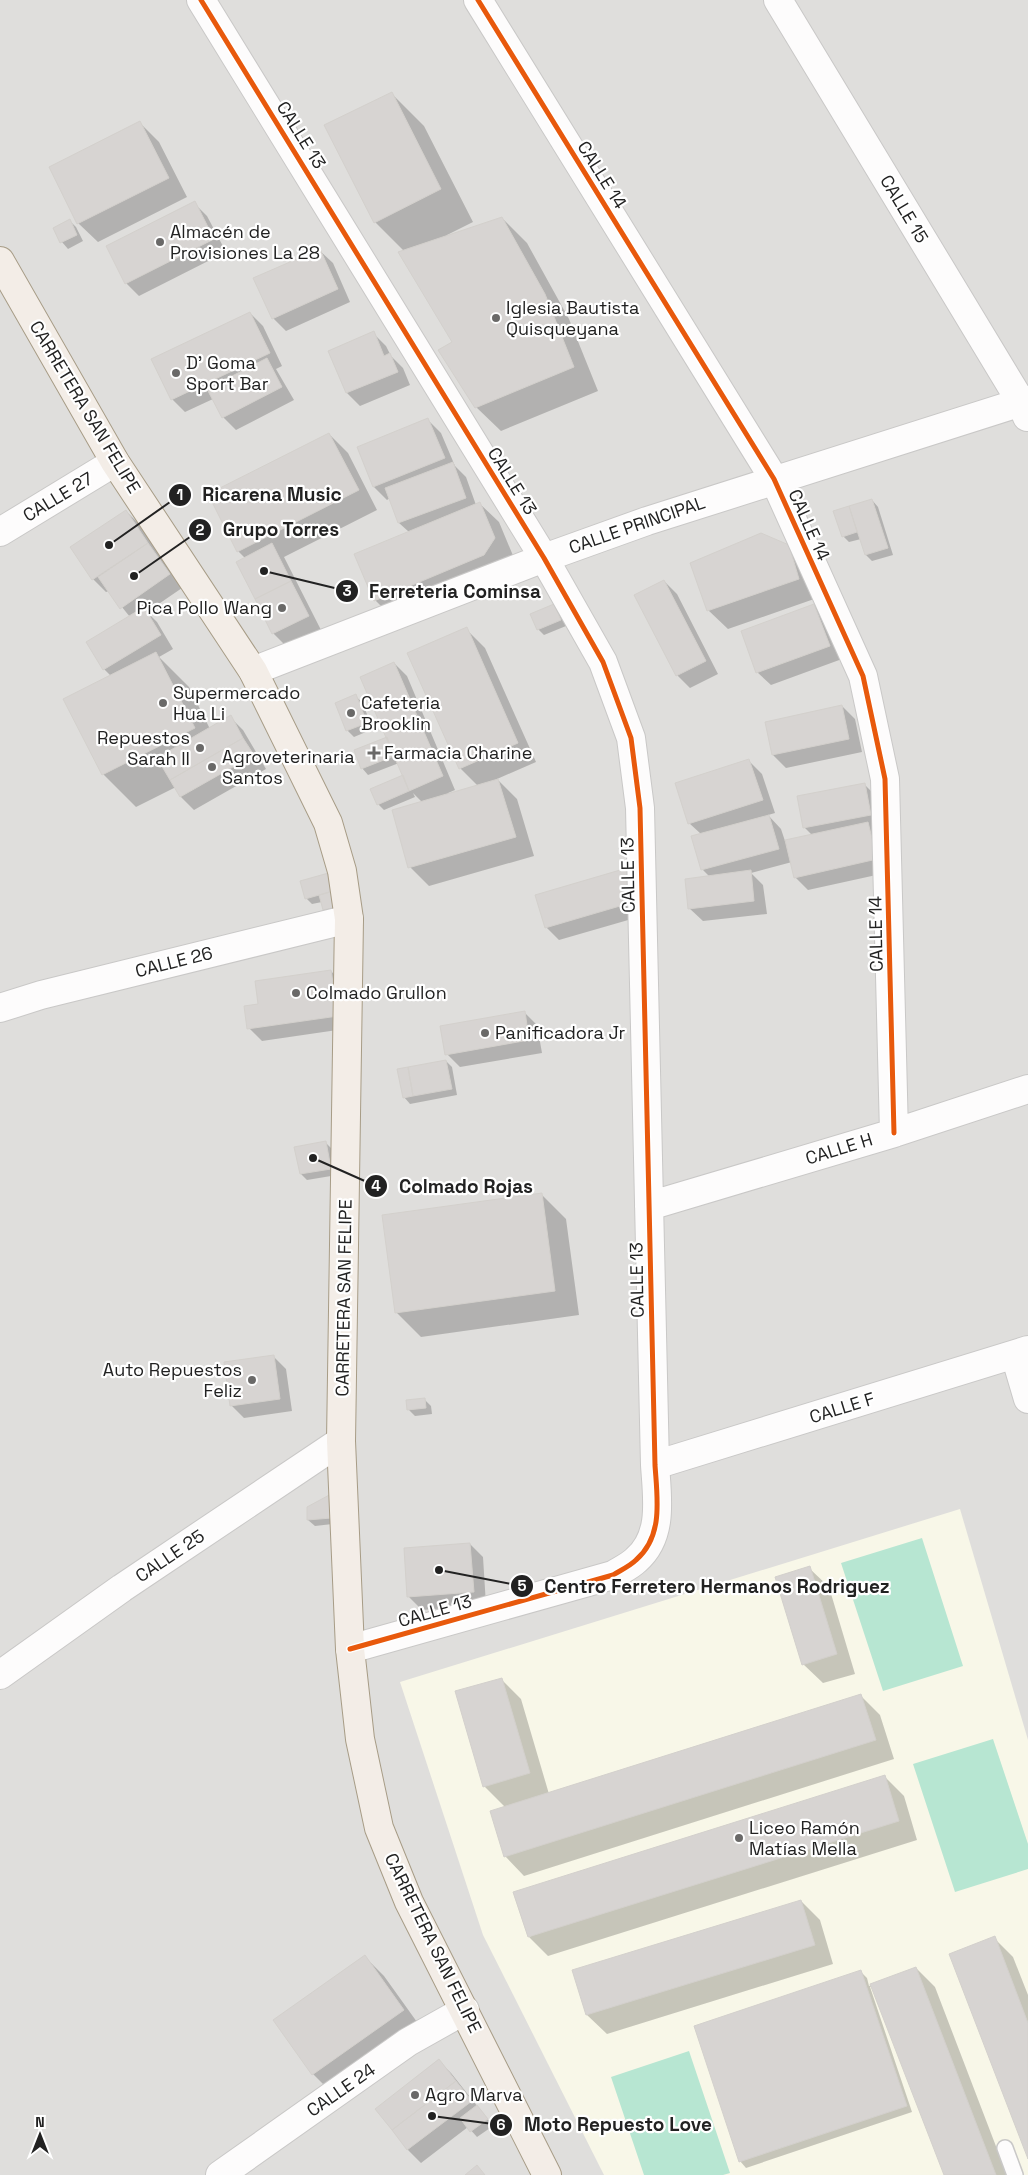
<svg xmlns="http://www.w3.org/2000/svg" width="1028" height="2175" font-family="'Space Grotesk',sans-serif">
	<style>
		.residential { fill: #dfdedc }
		.education { fill: #f8f7e8 }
		.pitch { fill: #b7e6d2 }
		.shadow { fill: #0003 }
		.building { fill: #d7d4d2; stroke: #d3d0cc }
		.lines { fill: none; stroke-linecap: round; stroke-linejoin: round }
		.lane-casing { stroke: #c9c8c7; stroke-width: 18 }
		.street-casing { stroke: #c9c8c7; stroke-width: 30 }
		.primary-casing { stroke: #a79c86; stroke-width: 30 }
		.lane { stroke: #fdfcfc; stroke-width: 15 }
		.street { stroke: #fdfcfc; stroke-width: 28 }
		.primary { stroke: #f3ede7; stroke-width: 28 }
		.cycleway-casing { stroke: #fff; stroke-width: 8 }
		.cycleway { stroke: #e8590c; stroke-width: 5 }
		.poi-dot { fill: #6a6968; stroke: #fff; stroke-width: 2 }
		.labels { text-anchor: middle; stroke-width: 4.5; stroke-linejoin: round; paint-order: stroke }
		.street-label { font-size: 18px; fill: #222; stroke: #fff }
		.poi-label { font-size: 18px; fill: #222; stroke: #fff; text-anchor: start }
		.leader { fill: none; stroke: #222; stroke-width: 2 }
		.callout-dot { fill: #222; stroke: #fff; stroke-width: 2 }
		.mark-label { font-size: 15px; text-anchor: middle; font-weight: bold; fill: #fff }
		.callout-label { font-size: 19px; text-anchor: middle; font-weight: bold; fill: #222; stroke: #fff; stroke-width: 4.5; stroke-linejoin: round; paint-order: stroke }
	</style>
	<rect width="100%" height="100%" fill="#f0eeeb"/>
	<path class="residential" d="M0 0H1028V2175H0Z"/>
	<path class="education" d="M960 1509 1028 1740V2175H604L483 1935 400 1682Z"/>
	<path class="pitch" d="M922 1538 963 1666 883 1691 841 1563Z
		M993 1739 1028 1844V1869L955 1892 913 1764Z
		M689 2051 730 2173 723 2175H644L611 2077Z"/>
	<path class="shadow" d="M391 93 424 126 473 222 447 235 448 237 502 218 527 243 569 319 598 391 501 431 476 407 454 342 404 251 375 222Z
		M140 123 159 142 187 197 98 242 78 223Z
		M194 203 207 216 226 252 139 296 126 283Z
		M70 221 76 227 83 241 68 249 62 242 54 228Z
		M319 250 333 263 350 302 286 331 273 318Z
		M250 313 263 326 282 366 276 369 294 400 236 430 223 417 213 399 185 412 172 399Z
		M373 333 386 346 391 356 403 368 410 385 360 406 347 393 329 351Z
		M428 420 441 433 455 466 466 477 476 505 479 503 499 522 514 558 394 619 375 600 409 532 399 523 390 498 387 500 374 487 358 448Z
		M329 434 348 453 377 510 284 557 321 630 286 646 273 633 245 558 238 551Z
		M872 500 878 507 893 555 872 561 866 555 861 539 849 542 843 536 835 512Z
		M126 511 139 524 182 588 147 612 157 622 173 649 159 657 189 687 210 729 230 717 243 730 266 769 194 810 181 797 176 787 136 807 103 774 65 699 111 676 104 669 88 643 130 617 109 591 106 592 93 579Z
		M788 547 807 566 817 598 728 629 708 610Z
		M664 581 677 594 718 674 690 688 677 675Z
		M814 605 827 618 842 659 771 685 757 672Z
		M553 606 560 612 566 626 544 635 538 629Z
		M466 629 485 648 536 762 497 779 517 799 534 856 429 886 410 867 422 802 413 793 415 797 384 810 378 804 404 775 399 763 368 775 362 768 388 738 394 663 407 676 455 790 448 793 449 794 478 786 460 768Z
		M355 696 362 702 373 729 354 737 347 730Z
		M842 706 855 719 862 752 786 768 773 755Z
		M749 761 762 774 775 813 768 815 781 829 785 841 812 835 804 827 864 784 877 797 890 872 808 890 795 877 792 862 751 873 763 885 767 914 703 921 689 908 710 877 703 870 693 836 701 834 689 823Z
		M627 870 649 914 559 940 546 927Z
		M301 882 347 913 330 916 324 910 322 902 312 904 306 898Z
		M331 971 344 985 351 1028 262 1041 249 1028 260 1005Z
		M524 1012 537 1025 542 1053 460 1067 447 1054Z
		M446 1061 452 1067 457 1095 410 1104 404 1097Z
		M326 1143 332 1149 337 1175 307 1180 301 1174Z
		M542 1195 566 1219 579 1315 421 1337 396 1312Z
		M273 1356 286 1369 292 1411 244 1418 231 1405Z
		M424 1399 431 1406 432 1414 415 1416 409 1410Z
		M308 1508 350 1522 315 1526 308 1520Z
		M470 1544 483 1557 486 1605 422 1610 409 1597Z
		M809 1568 829 1587 855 1674 823 1683 803 1664Z
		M502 1680 521 1699 549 1794 861 1696 880 1715 894 1759 524 1876 505 1856V1807L485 1787 457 1692Z
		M884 1776 904 1796 917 1840 548 1956 529 1937Z
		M801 1901 820 1920 833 1964 607 2034 587 2015 574 1971Z
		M994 1938 1013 1957 1028 1995V2155Z
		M365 1957 384 1976 422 2029 332 2093 313 2074Z
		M916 1968 935 1987 1007 2175H945L872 1986 870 1987 912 2112 746 2168 740 2161 861 1972 867 1978 869 1986Z
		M438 2060 451 2073 493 2126 477 2137 468 2127 421 2163 408 2150 377 2109Z"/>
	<path class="building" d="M392 92 441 189 374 223 324 125Z
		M140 121 169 178 77 224 49 167Z
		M195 201 214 239 125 284 106 246Z
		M502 217 545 294 574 367 475 408 438 350 452 342 398 252Z
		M70 219 77 235 60 243 53 228Z
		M320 249 338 289 272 319 253 278Z
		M250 312 270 353 171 400 151 359Z
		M374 331 384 356 390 353 398 372 346 393 328 351Z
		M267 358 282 387 222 418 207 389Z
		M428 418 445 458 373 487 357 447Z
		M329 433 359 490 237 552 208 494Z
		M453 462 466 498 398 523 385 488Z
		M872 499 888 548 865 555 849 506Z
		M480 502 495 538 484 555 374 601 354 554Z
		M849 506 857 532 842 537 833 511Z
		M126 510 148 543 92 580 70 547Z
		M761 533 789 545 799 579 707 611 690 563Z
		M148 543 170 574 120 609 98 577Z
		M272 543 291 581 255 599 236 562Z
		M664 580 706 661 676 676 634 595Z
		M291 581 309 616 272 634 255 599Z
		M554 604 561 620 537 630 530 614Z
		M814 604 830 646 756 673 741 631Z
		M144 607 161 635 103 670 86 642Z
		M467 627 518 743 459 769 407 653Z
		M156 652 195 728 102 775 63 699Z
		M394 662 443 776 409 791 360 677Z
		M356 694 367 723 346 731 335 703Z
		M842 705 849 739 772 755 765 722Z
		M231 715 243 738 170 780 157 758Z
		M387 737 394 756 361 769 354 750Z
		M243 738 254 755 180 797 170 780Z
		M749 759 763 800 688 824 675 783Z
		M403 775 409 791 377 805 370 789Z
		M498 779 516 837 408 868 392 810Z
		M865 783 871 815 803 828 797 796Z
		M769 815 779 849 701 870 691 836Z
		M868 822 877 859 794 878 785 840Z
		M627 868 637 901 545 928 535 895Z
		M751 870 754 901 688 909 685 879Z
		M332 872 337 890 305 899 300 881Z
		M337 890 341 906 323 910 319 895Z
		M331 970 338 1016 247 1029 244 1006 258 1004 255 981Z
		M525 1011 529 1040 445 1055 440 1026Z
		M446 1060 452 1089 413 1096 408 1067Z
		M408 1067 413 1096 403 1098 397 1069Z
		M326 1141 331 1169 300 1174 294 1147Z
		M542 1193 555 1291 395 1313 382 1215Z
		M274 1355 280 1399 230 1406 224 1362Z
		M425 1398 426 1408 407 1410 406 1400Z
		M333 1493 344 1517 307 1520V1507Z
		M470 1543 474 1592 407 1597 404 1548Z
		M810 1566 837 1654 802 1665 775 1577Z
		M502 1678 530 1773 483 1787 455 1691Z
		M861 1694 876 1740 504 1857 490 1811Z
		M885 1775 899 1821 528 1937 513 1892Z
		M801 1900 815 1945 586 2015 572 1970Z
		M995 1936 1028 2023V2159L949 1954Z
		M365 1955 404 2010 312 2075 273 2020Z
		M916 1967 996 2175H944L870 1984Z
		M861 1970 907 2106 739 2162 694 2026Z
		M439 2059 456 2081 392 2130 375 2109Z
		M456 2081 472 2101 407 2150 392 2130Z
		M477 2105 488 2119 470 2132 460 2118Z
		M477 2165 485 2175H465Z"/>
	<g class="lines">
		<g class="lane-casing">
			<path id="lane" d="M1005 2148 1015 2175"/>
		</g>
		<g class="street-casing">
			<path id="street" d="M201 0 544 558 603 662 631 738 640 808 655 1465C657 1497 664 1536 636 1560 630 1566 621 1570 613 1575L350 1649
				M478 0 774 479 863 676 885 779 894 1133
				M778 0 1021 402 1027 417
				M0 532 115 462
				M253 671 544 558 647 521 1028 400
				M0 1008 41 995 349 919
				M649 1206 894 1133 1028 1089
				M1015 1355 1028 1399
				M655 1465 1028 1350
				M0 1675 122 1588 341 1441
				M220 2175 408 2042 465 2010"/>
		</g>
		<g class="primary-casing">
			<path id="primary" d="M0 261 115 462 253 671 328 823 342 871 349 919 341 1441 350 1649 360 1739 379 1828 409 1902 547 2175"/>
		</g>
		<use href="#lane" class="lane"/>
		<use href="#street" class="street"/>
		<use href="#primary" class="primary"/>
		<g class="cycleway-casing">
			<path id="cycleway" d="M201 0 544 558 603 662 631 738 640 808 655 1465C657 1497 664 1536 636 1560 630 1566 621 1570 613 1575L350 1649
				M478 0 774 479 863 676 885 779 894 1133"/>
		</g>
		<use href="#cycleway" class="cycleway"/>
	</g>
	<g class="poi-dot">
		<circle cx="160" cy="242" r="5"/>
		<circle cx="496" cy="318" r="5"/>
		<circle cx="176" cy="373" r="5"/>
		<circle cx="282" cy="608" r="5"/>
		<circle cx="163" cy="703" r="5"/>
		<circle cx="351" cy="713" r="5"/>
		<circle cx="200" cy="748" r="5"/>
		<path d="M371.5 745.5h5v5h5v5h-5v5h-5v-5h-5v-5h5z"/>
		<circle cx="212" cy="767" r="5"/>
		<circle cx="296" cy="993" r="5"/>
		<circle cx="485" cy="1033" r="5"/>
		<circle cx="252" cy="1380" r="5"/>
		<circle cx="739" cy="1838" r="5"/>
		<circle cx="415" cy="2095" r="5"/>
	</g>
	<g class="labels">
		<g class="street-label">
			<text transform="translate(301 135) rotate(58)" y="6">CALLE 13</text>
			<text transform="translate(602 175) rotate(58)" y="6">CALLE 14</text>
			<text transform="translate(904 209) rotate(59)" y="6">CALLE 15</text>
			<text transform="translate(85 407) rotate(59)" y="6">CARRETERA SAN FELIPE</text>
			<text transform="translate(512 481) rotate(58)" y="6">CALLE 13</text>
			<text transform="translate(58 497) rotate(-31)" y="6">CALLE 27</text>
			<text transform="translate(637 525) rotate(-19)" y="6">CALLE PRINCIPAL</text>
			<text transform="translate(809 525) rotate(66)" y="6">CALLE 14</text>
			<text transform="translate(628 875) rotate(-91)" y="6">CALLE 13</text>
			<text transform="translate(876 934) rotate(-91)" y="6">CALLE 14</text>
			<text transform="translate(174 962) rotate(-14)" y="6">CALLE 26</text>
			<text transform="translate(839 1149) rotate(-17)" y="6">CALLE H</text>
			<text transform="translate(637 1280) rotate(-91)" y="6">CALLE 13</text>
			<text transform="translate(344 1298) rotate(-89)" y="6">CARRETERA SAN FELIPE</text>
			<text transform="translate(842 1408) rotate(-17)" y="6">CALLE F</text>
			<text transform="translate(170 1556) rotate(-34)" y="6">CALLE 25</text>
			<text transform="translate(435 1611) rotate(-16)" y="6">CALLE 13</text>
			<text transform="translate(433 1943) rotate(64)" y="6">CARRETERA SAN FELIPE</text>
			<text transform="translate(341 2090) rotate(-35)" y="6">CALLE 24</text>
		</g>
		<g class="poi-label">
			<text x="170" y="238">Almacén de<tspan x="170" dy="21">Provisiones La 28</tspan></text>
			<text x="506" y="314">Iglesia Bautista<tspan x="506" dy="21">Quisqueyana</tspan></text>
			<text x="186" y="369">D' Goma<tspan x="186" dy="21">Sport Bar</tspan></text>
			<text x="272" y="614" text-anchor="end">Pica Pollo Wang</text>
			<text x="173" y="699">Supermercado<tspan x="173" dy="21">Hua Li</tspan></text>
			<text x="361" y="709">Cafeteria<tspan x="361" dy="21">Brooklin</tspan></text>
			<text x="190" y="744" text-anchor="end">Repuestos<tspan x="190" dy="21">Sarah II</tspan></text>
			<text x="384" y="759">Farmacia Charine</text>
			<text x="222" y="763">Agroveterinaria<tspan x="222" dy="21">Santos</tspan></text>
			<text x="306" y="999">Colmado Grullon</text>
			<text x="495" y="1039">Panificadora Jr</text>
			<text x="242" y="1376" text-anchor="end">Auto Repuestos<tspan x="242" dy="21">Feliz</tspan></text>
			<text x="749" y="1834">Liceo Ramón<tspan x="749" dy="21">Matías Mella</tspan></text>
			<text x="425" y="2101">Agro Marva</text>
		</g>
	</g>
	<path class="leader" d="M109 545L180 495M134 576L200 530M264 571L347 591M313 1158L376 1186M439 1570L522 1586M432 2116L501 2125"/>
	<g class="callout-dot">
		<circle cx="109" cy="545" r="5"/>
		<circle cx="134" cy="576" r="5"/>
		<circle cx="264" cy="571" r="5"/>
		<circle cx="313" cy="1158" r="5"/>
		<circle cx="439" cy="1570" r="5"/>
		<circle cx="432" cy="2116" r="5"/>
		<circle cx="180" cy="495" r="12"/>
		<circle cx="200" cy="530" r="12"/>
		<circle cx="347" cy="591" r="12"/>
		<circle cx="376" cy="1186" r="12"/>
		<circle cx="522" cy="1586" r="12"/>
		<circle cx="501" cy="2125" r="12"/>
	</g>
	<g class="mark-label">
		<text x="180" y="500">1</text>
		<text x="200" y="535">2</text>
		<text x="347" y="596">3</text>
		<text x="376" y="1191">4</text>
		<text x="522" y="1591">5</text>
		<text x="501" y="2130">6</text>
	</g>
	<g class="callout-label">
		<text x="272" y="501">Ricarena Music</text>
		<text x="281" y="536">Grupo Torres</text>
		<text x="455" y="598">Ferreteria Cominsa</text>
		<text x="466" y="1193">Colmado Rojas</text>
		<text x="717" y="1593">Centro Ferretero Hermanos Rodriguez</text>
		<text x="618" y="2131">Moto Repuesto Love</text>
	</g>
	<g transform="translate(40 2135)" stroke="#ffffff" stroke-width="4" paint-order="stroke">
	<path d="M0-4L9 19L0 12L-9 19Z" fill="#222222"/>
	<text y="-8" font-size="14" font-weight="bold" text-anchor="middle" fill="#222222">N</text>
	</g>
</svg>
